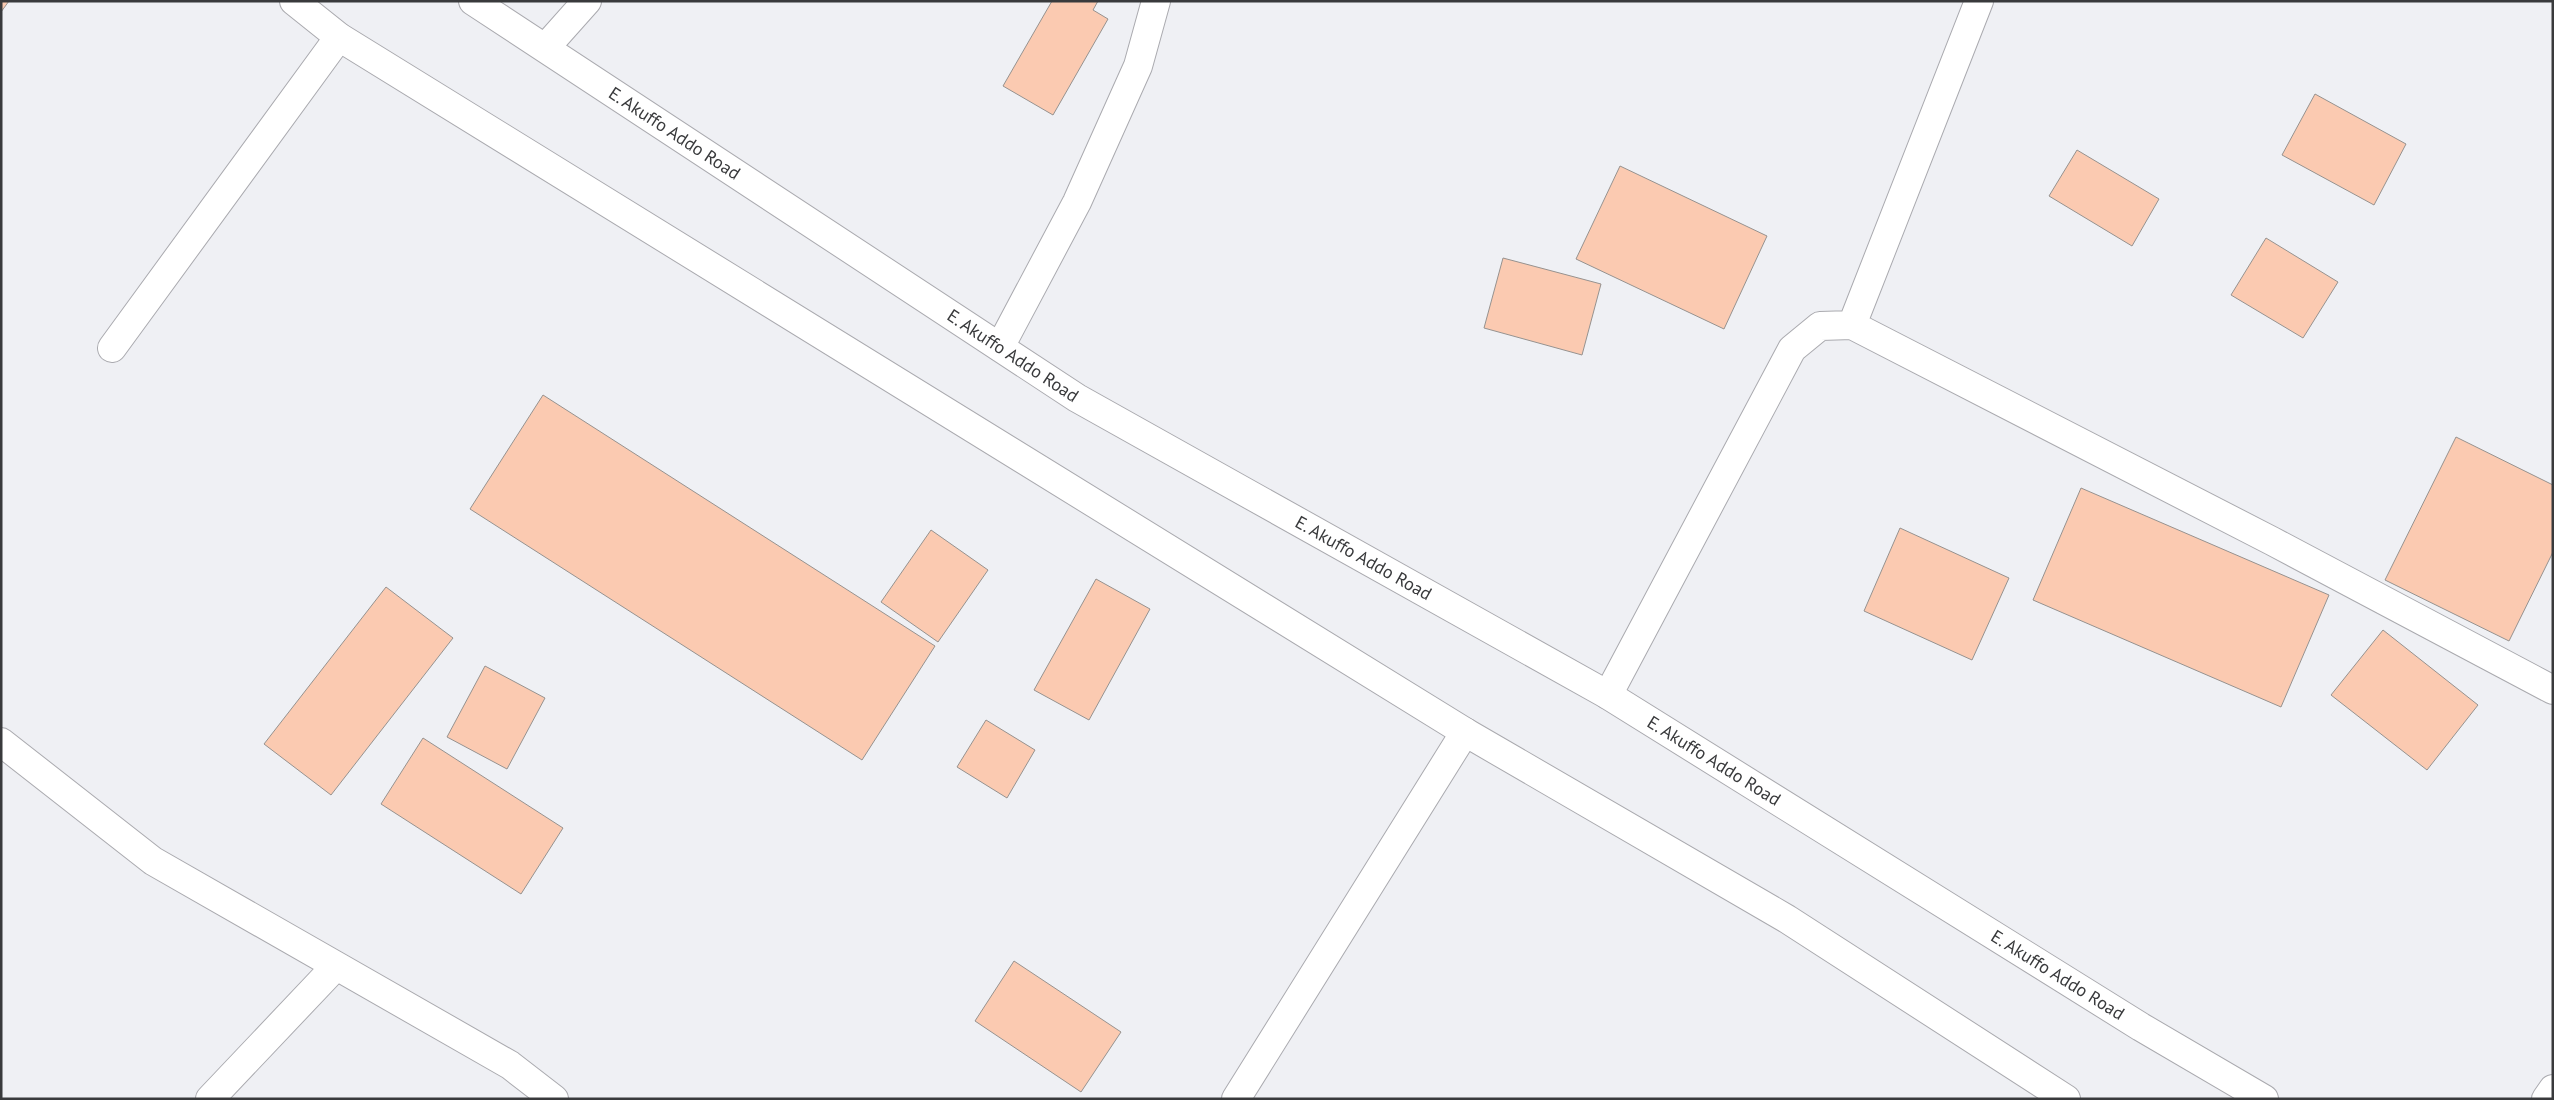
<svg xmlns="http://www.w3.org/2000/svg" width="2554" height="1100" font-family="'PT Sans',sans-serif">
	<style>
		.building { fill: #fbcab1; stroke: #96928f }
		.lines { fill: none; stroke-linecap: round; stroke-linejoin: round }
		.minor-casing { stroke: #aaaaaf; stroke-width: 30 }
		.major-casing { stroke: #aaaaaf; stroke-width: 30 }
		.minor { stroke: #fff; stroke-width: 28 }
		.major { stroke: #fff; stroke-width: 28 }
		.labels { text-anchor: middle; stroke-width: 5; stroke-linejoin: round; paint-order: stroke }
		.street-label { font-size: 18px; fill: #393a3c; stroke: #fff }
	</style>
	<rect width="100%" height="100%" fill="#eff0f4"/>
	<path class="building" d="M1 1H9L1 12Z
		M1052 1H1098L1093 10 1108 19 1053 115 1003 86Z
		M2315 94 2406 144 2374 205 2282 155Z
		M2077 150 2159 199 2132 246 2049 196Z
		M1620 166 1767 236 1724 329 1576 259Z
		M2266 238 2338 282 2303 338 2231 295Z
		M1503 258 1601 284 1582 355 1484 328Z
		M543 395 935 646 862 760 470 509Z
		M2456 437 2553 485V552L2509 641 2385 580Z
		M2081 488 2329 595 2281 707 2033 600Z
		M1900 528 2009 578 1972 660 1864 611Z
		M931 530 988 570 938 642 881 602Z
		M1096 579 1150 609 1089 720 1034 690Z
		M386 587 453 638 331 795 264 744Z
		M2383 630 2478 705 2427 770 2331 695Z
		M485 666 545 698 507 769 447 737Z
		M986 720 1035 750 1007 798 957 767Z
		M423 738 563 828 521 894 381 804Z
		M1014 961 1121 1032 1081 1092 975 1021Z"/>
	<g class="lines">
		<g class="minor-casing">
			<path id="minor" d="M546 47 587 1
				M1852 325 1979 1
				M1000 347 1077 202 1138 66 1156 1
				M112 348 339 37
				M1608 695 1792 349 1820 326 1852 325 2272 541 2553 690
				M1 742 153 861 510 1065 554 1099
				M210 1099 336 966
				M1236 1099 1465 732
				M2546 1099 2553 1089"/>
		</g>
		<g class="major-casing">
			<g id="major">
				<path d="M294 1 339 37 1465 732 1787 919 2066 1099"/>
				<path id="s1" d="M473 1 1077 398 1608 695 2141 1027 2264 1099"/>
			</g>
		</g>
		<use href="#minor" class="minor"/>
		<use href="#major" class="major"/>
	</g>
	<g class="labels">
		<g class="street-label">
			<text dy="6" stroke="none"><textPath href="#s1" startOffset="241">E. Akuffo Addo Road</textPath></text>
			<text dy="6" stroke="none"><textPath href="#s1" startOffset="646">E. Akuffo Addo Road</textPath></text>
			<text dy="6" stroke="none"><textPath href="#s1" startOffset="1051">E. Akuffo Addo Road</textPath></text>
			<text dy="6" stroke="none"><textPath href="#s1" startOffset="1456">E. Akuffo Addo Road</textPath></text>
			<text dy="6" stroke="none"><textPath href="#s1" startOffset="1861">E. Akuffo Addo Road</textPath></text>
		</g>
	</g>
	<rect width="2554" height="1100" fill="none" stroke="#393a3c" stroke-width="5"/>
</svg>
